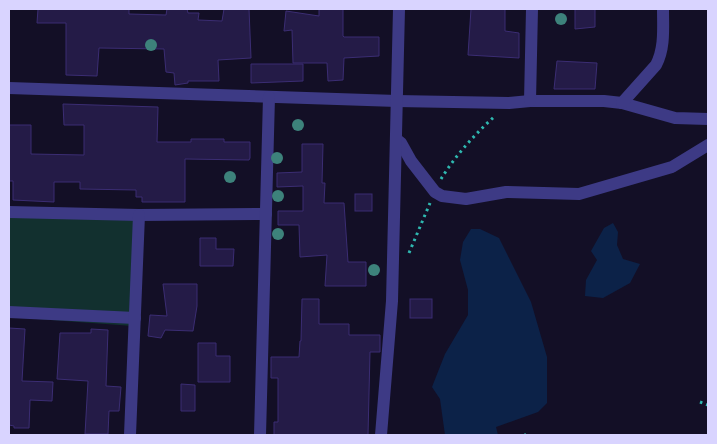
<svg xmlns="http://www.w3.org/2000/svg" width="717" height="444" viewBox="0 0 717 444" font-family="Overpass,sans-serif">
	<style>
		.green { fill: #12302f }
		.water { fill: #0c2248 }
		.building { fill: #241b47; stroke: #3b2d73 }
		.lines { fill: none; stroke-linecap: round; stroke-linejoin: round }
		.path { stroke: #2fb8b0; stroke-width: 3; stroke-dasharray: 2.5 4; stroke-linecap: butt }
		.street { stroke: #3d3a85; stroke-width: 12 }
		.tree { fill: #3d827b }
	</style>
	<rect width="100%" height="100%" fill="#130f26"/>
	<polygon class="green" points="9,217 137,219 133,326 9,317"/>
	<g class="water">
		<polygon points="613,223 618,232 617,245 623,259 640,264 630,283 603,298 585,296 586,280 597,260 591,251 604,228"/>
		<polygon points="471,229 480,229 499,238 531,302 547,357 547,403 538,412 496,427 498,435 445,435 440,399 432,387 445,354 468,315 468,290 460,260 463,242"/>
	</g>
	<g class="building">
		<polygon points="38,9 129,9 129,14 166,15 167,9 187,9 188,13 199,13 198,20 222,21 224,9 249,9 251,58 218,60 219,81 188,81 188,83 175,85 174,73 166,72 164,49 99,48 97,76 66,75 66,23 37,23"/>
		<polygon points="319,9 343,9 343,36 344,37 379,37 379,56 344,58 343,80 328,81 327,63 293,63 292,30 284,31 286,11 319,16"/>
		<polygon points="471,9 505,9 505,31 519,33 519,58 468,55"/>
		<polygon points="575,9 595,9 595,27 575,29"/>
		<polygon points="557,61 597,63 595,89 554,89"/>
		<polygon points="251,64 303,64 303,81 251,83"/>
		<polygon points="63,104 158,107 157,142 191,142 191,139 224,139 224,142 250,142 250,158 249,160 185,159 185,202 142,202 142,197 136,197 136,190 80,189 80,182 54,182 54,202 13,200 13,181 9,181 9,125 31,125 31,154 84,155 84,125 64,125"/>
		<polygon points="302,144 323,144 322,183 325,183 324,203 344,203 348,262 366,262 366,286 325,286 327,255 300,257 299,225 278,225 278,211 303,211 303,186 277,187 277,173 302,172"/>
		<rect x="355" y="194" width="17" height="17"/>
		<polygon points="200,238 216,238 216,249 234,249 233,266 200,266"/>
		<polygon points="163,284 197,284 197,306 193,331 165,330 161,338 148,336 150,315 167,316"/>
		<polygon points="302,299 319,299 319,324 349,324 349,335 380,335 380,352 370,352 368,435 274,435 274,422 278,422 278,378 271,378 271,357 299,357 300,341 301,341"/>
		<rect x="410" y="299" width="22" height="19"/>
		<polygon points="9,328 25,329 22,381 53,382 52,401 30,400 29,428 14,428 14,426 9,425"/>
		<polygon points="91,329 108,330 106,386 121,387 119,411 109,411 108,434 85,434 88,381 57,379 60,333 91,333"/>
		<polygon points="198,343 216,343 216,356 230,356 230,382 198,382"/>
		<polygon points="181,384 195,385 195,411 181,411"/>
	</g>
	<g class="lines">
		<g class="path">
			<path d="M 441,179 C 455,156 475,134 495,116"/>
			<polyline points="409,253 430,203"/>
			<polyline points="700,402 708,405"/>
			<polyline points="524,434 525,435"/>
		</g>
		<g class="street">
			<polyline points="9,88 397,101 509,103 530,101 604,101 622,103 675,118 708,119"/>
			<polyline points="530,101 532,9"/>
			<path d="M 622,103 L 656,65 C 665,48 663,28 663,9"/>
			<polyline points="396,139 401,143 411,161 435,192 442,196 466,199 506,192 579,194 672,167 708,145"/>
			<polyline points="9,212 139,215 266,214"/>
			<polyline points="9,312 135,318"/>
			<polyline points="130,435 139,215"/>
			<polyline points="260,435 269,97"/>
			<polyline points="381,435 392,301 399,9"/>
		</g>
	</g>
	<g class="tree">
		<circle cx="561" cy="19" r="6"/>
		<circle cx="151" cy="45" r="6"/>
		<circle cx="298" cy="125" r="6"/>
		<circle cx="277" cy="158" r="6"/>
		<circle cx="230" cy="177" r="6"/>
		<circle cx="278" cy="196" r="6"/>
		<circle cx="278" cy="234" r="6"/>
		<circle cx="374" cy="270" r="6"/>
	</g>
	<rect width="717" height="444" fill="none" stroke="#d9d4ff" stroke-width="20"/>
</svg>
